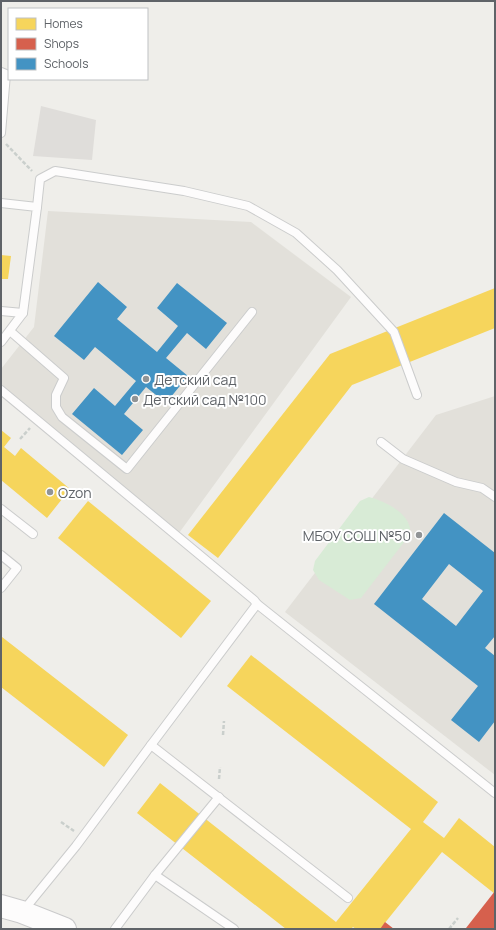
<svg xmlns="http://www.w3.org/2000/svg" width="496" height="930" viewBox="0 0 496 930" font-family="Manrope,sans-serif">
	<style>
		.industrial { fill: #dfddda }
		.education { fill: #e2e0da }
		.green { fill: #d8ebd6 }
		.homes { fill: #f6d55c }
		.shops { fill: #d6604d }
		.schools { fill: #4393c3; fill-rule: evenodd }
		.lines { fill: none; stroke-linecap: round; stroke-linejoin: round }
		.service-casing { stroke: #cbcccc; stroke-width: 10 }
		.secondary-casing { stroke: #cacacb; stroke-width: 24 }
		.path { stroke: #cacfcc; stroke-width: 2.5; stroke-dasharray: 4 2; stroke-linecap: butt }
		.service { stroke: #fdfcfc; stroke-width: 8 }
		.secondary { stroke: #fdfcfc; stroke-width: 22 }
		.poi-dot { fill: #919496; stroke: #fff; stroke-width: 1.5 }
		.labels { text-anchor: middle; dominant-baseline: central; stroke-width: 4; stroke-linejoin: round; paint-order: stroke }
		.poi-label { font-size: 14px; fill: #5f6368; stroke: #fff; text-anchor: start }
	</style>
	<rect width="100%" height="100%" fill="#efeeea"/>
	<polygon class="industrial" points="41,106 96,120 92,160 33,156"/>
	<g class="education">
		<polygon points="48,211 251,222 351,297 179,533 1,388 1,369 34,327"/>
		<polygon points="495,396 495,775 285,612 436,415"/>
	</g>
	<path class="green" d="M 369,497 C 384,501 406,511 410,528 C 410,531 409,535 408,537 L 361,598 L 350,600 L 319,580 L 313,570 L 315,561 L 360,501 Z"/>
	<g class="homes">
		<polygon points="1,255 11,256 8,279 1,279"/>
		<polygon points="495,288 495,328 352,385 218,558 188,535 330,354"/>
		<polygon points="1,430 11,438 4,447 15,456 21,448 70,489 47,518 1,480"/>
		<polygon points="88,501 211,601 181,638 58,538"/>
		<polygon points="2,637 128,735 104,767 1,687"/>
		<polygon points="251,655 438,802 423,822 444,838 459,818 495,847 495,894 442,852 380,929 356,929 353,927 351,929 286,929 137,813 160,783 336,922 411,829 227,686"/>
	</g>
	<g class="shops">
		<polygon points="495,891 495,929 467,929 466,928"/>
		<polygon points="385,922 394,929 380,929"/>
	</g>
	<g class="schools">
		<polygon points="98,282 127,307 117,319 157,352 178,326 157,308 177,283 227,323 206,349 187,333 166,358 188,376 166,403 146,387 124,414 143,430 122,455 72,414 94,388 115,406 136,381 95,347 84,360 54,336"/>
		<path d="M 444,513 L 495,553 L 495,636 L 485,648 L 495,656 L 495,721 L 479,742 L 451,720 L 478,686 L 374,604 ZM 449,564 L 483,591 L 456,626 L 422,599 Z"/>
	</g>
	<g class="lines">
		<g class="service-casing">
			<g id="service">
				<polyline points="1,72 6,74 1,133"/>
				<polyline points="1,203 37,207 23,313 1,342"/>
				<polyline points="37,207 40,179 55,171 184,191 248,206 296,233 337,270 394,332 417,395"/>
				<polyline points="1,311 23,313"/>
				<polyline points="10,331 64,378 56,395 56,407 62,417 127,469 252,312"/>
				<polyline points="1,390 254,600 257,604 151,745 76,846 23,911"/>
				<polyline points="381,442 403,459 456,482 482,488 495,497"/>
				<polyline points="1,509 33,534"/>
				<polyline points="1,555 17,568 1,588"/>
				<polyline points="257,604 495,793"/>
				<polyline points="151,745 348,898"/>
				<polyline points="155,875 234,929"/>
				<polyline points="115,929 155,875 219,797"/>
			</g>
		</g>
		<g class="secondary-casing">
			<polyline id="secondary" points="1,906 22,912 65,929"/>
		</g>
		<g class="path">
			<polyline points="6,144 32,171"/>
			<polyline points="20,439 30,428"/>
			<polyline points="223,735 224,721"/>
			<polyline points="219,779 220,767"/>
			<polyline points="61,822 74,831"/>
			<polyline points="449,929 458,918"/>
		</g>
		<use href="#service" class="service"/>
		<use href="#secondary" class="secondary"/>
	</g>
	<g class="poi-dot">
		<circle cx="146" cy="379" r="4"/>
		<circle cx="135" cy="399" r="4"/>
		<circle cx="50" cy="492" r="4"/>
		<circle cx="419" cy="535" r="4"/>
	</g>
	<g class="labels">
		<g class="poi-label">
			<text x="154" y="379">Детский сад</text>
			<text x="143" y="399">Детский сад №100</text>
			<text x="58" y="492">Ozon</text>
			<text x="411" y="535" text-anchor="end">МБОУ СОШ №50</text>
		</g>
	</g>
	<rect width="496" height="930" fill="none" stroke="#5f6368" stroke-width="4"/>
	<rect x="8" y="8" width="140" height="72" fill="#ffffff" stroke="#bfc1c3"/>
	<rect x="16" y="18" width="20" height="12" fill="#f6d55c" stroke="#bfc1c3"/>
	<text x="44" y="28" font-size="12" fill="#5f6368">Homes</text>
	<rect x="16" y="38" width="20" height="12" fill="#d6604d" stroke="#bfc1c3"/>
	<text x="44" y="48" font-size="12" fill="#5f6368">Shops</text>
	<rect x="16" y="58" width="20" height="12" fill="#4393c3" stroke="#bfc1c3"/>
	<text x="44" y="68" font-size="12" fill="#5f6368">Schools</text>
</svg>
